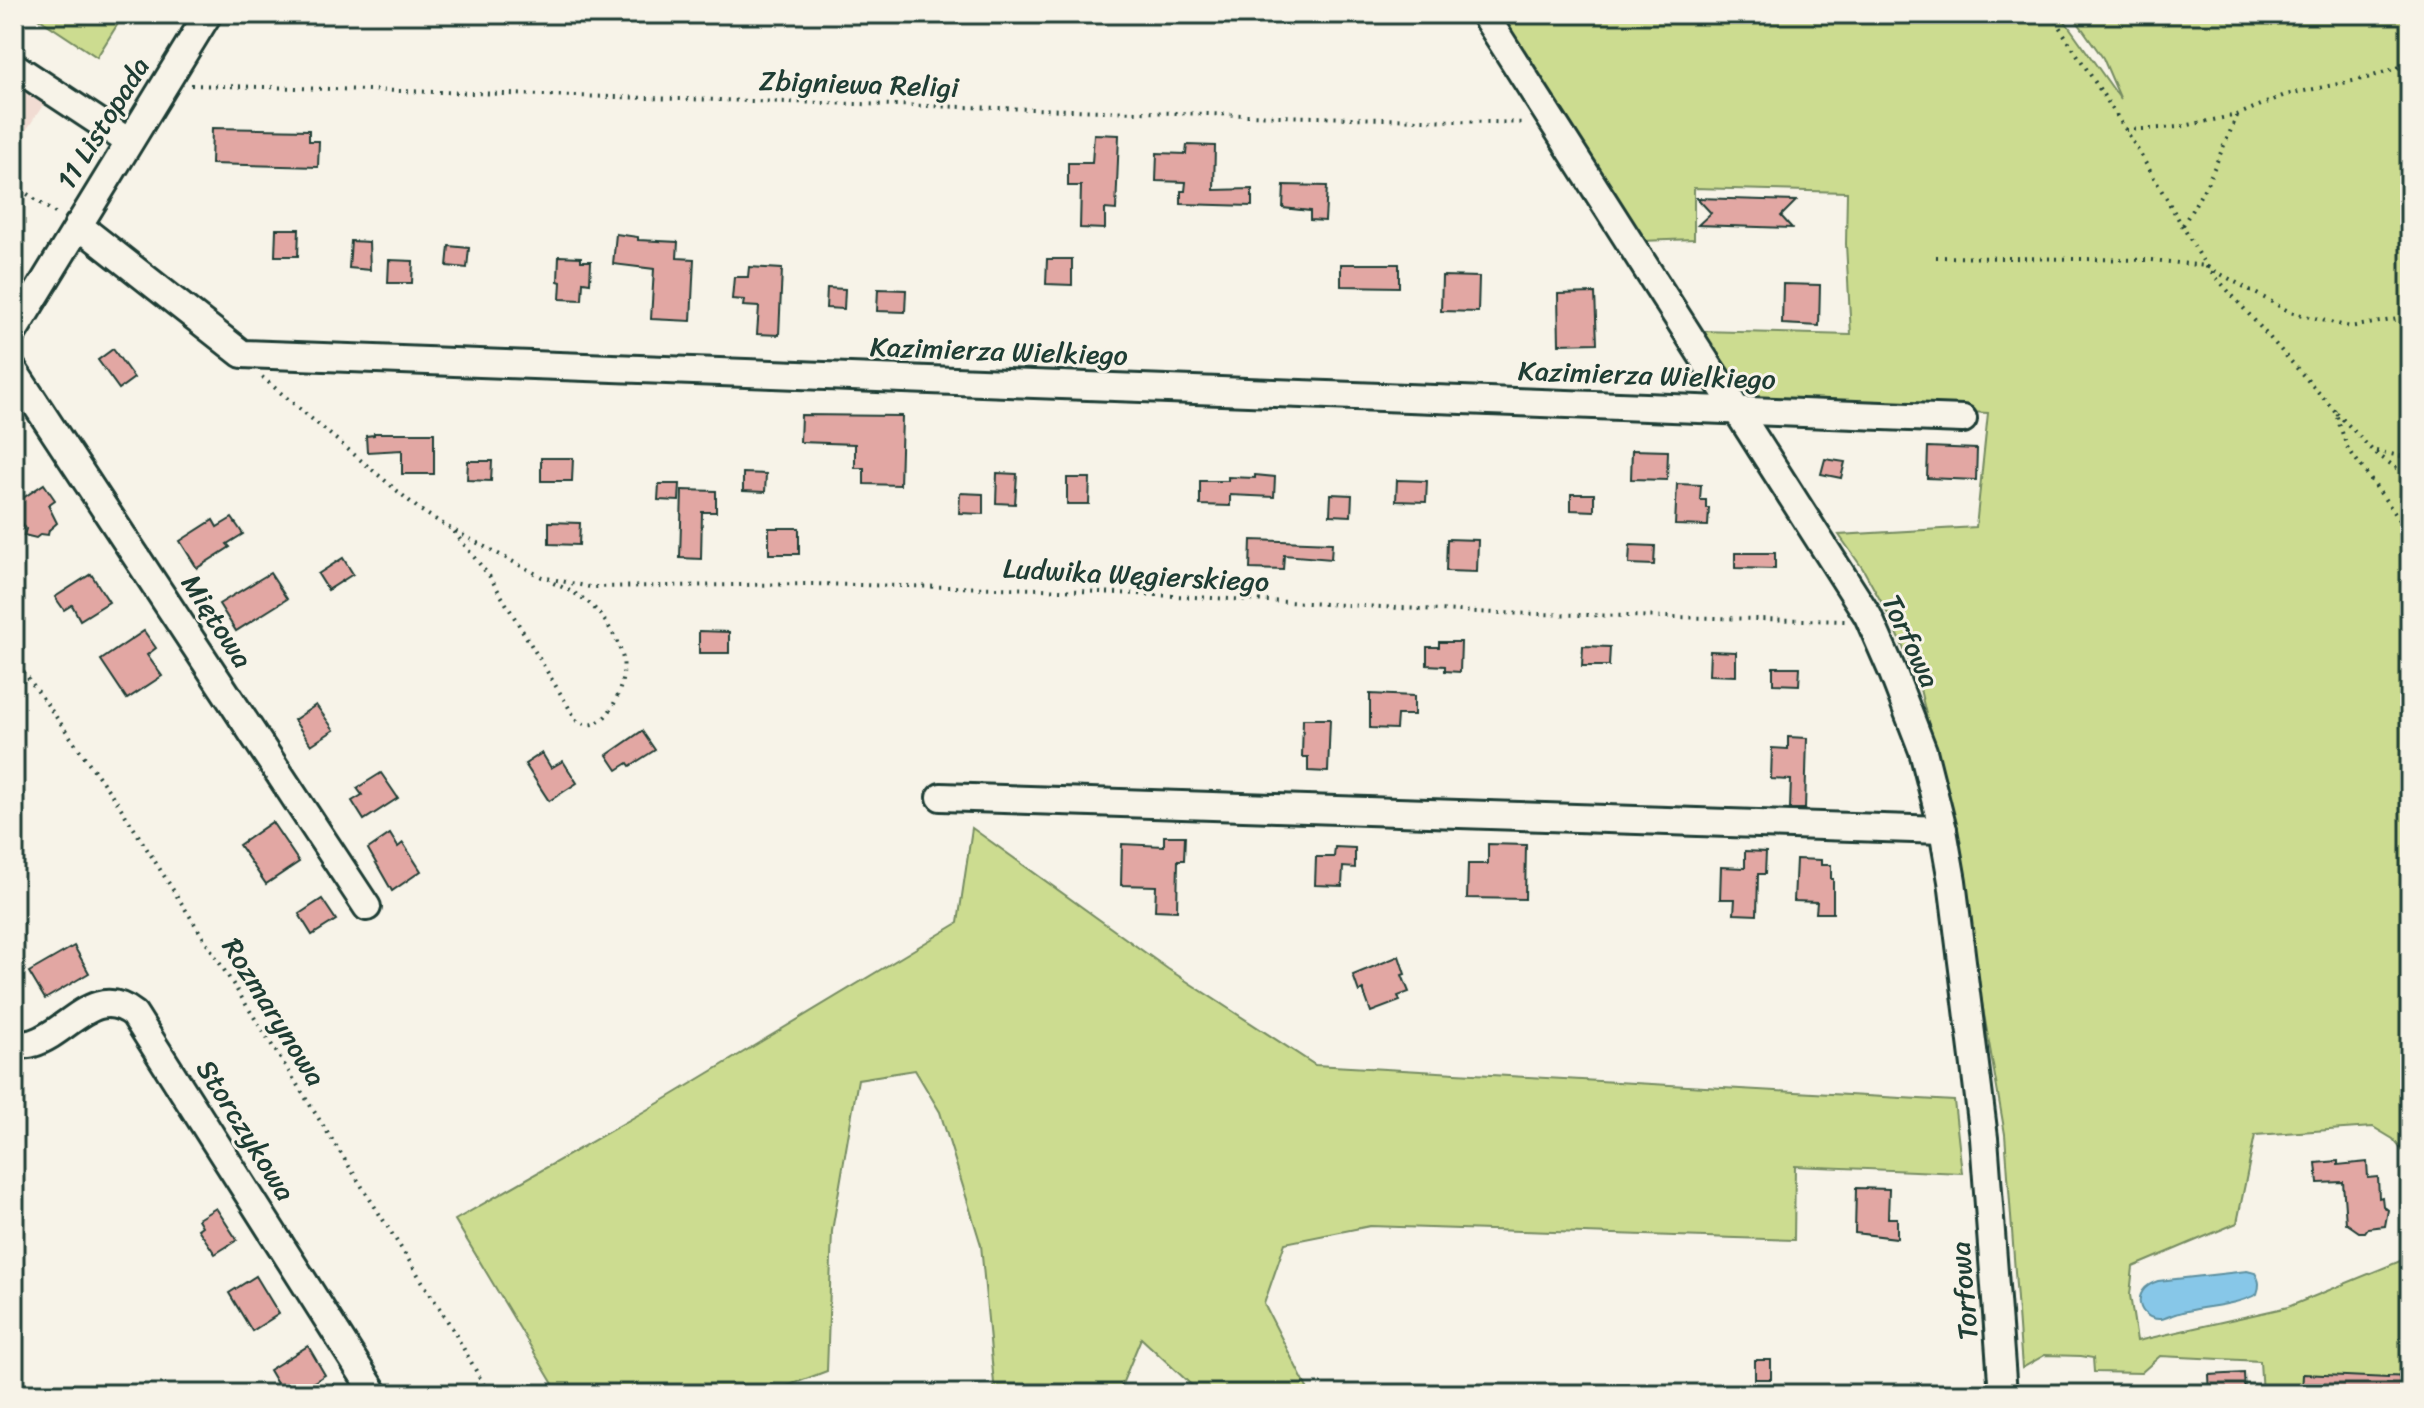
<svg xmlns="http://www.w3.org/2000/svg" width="2424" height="1408" viewBox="0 0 2424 1408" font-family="Sriracha,sans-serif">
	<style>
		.built { fill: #f1dcd3 }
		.green { fill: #ccdc90; stroke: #768c62; stroke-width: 2 }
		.water { fill: #87c7e8; stroke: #5d90a0; stroke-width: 2 }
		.building { fill: #e2a7a3; stroke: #1f3d34; stroke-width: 2 }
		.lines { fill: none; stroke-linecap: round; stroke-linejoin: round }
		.minor-casing { stroke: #1f3d34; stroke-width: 32 }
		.path { stroke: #1f3d34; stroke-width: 4; stroke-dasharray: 2 6; stroke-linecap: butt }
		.minor { stroke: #f7f3e8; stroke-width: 26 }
		.labels { text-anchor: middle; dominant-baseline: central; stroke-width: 6; stroke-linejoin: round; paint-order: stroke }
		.street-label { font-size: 28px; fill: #1f3d34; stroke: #f7f3e8 }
	</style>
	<rect width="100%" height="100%" fill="#f7f3e8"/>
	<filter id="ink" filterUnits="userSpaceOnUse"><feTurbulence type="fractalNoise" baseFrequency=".0125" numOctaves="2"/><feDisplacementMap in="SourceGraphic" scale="16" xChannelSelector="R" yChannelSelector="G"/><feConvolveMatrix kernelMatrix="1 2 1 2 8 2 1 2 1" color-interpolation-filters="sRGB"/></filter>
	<g filter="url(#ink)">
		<polygon class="built" points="14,52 59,82 14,148"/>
		<g class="green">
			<polygon points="32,14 124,14 97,57"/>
			<polygon points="1500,14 2060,14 2121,100 2103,58 2072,14 2410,14 2410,1160 2393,1139 2373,1127 2255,1135 2237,1223 2133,1267 2130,1295 2137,1341 2288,1307 2410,1257 2410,1394 2262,1394 2260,1361 2160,1356 2141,1373 2094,1372 2093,1358 2081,1356 2045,1355 2022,1368 2005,1134 1946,797 1919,685 1893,623 1863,569 1839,535 1976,527 1988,413 1752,401 1701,331 1851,335 1846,244 1847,192 1694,188 1694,239 1641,241"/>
			<polygon points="972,828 1168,969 1315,1065 1954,1101 1962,1173 1795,1166 1794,1240 1370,1226 1285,1243 1264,1304 1310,1394 1201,1394 1141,1338 1118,1394 995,1394 981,1245 940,1112 915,1070 858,1079 832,1231 827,1371 766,1394 559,1394 455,1220 664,1100 958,923"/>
		</g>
		<path class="water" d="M 2247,1271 L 2255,1273 C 2260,1281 2260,1286 2257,1294 C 2236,1306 2203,1306 2179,1313 C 2173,1314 2167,1318 2161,1319 C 2139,1321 2128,1290 2158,1281 Z"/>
		<g class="building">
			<polygon points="212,128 309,130 309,141 319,141 318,167 211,164"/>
			<polygon points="1094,134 1119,135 1116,210 1105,209 1105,229 1080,228 1081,186 1068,186 1068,163 1092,163"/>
			<polygon points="1187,145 1215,146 1214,190 1252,189 1252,206 1181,204 1181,191 1185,191 1186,182 1156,181 1157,153 1186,154"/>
			<polygon points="1284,185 1327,186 1325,221 1310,220 1310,211 1283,208"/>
			<polygon points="1697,198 1796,201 1781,216 1792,228 1698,225 1711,213"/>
			<polygon points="276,229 299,229 298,256 275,256"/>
			<polygon points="616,234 638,237 638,240 678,242 677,258 694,259 691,321 651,319 654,269 613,264"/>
			<polygon points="351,241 369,242 370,270 349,268"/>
			<polygon points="449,246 469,248 467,268 447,266"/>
			<polygon points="559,256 581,257 581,261 591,261 590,283 583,282 582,300 560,299 561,282 558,281"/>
			<polygon points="1047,259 1072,259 1072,285 1046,284"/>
			<polygon points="389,260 413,261 412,283 388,283"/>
			<polygon points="1341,264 1399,264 1399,287 1341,286"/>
			<polygon points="749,267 782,269 779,335 757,334 759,307 743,306 744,300 732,299 734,277 748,277"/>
			<polygon points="1442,276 1479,277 1478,312 1441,311"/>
			<polygon points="1783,284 1820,285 1819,326 1782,324"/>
			<polygon points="827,288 845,289 844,309 826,308"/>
			<polygon points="878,289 906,290 905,312 877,311"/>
			<polygon points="1595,293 1597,343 1559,344 1558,294"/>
			<polygon points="113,349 134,378 119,389 98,360"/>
			<polygon points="801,415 902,416 900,485 864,484 864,468 855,468 855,444 800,442"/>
			<polygon points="374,433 434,433 434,474 402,474 402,450 367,452 366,436 374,435"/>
			<polygon points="1928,447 1977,449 1976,480 1927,478"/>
			<polygon points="1632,450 1668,451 1667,480 1631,479"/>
			<polygon points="541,458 573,458 572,481 541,481"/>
			<polygon points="1825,459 1845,462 1841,478 1821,474"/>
			<polygon points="468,461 492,461 491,481 467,480"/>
			<polygon points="743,473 766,474 765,492 743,491"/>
			<polygon points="997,473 1017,474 1015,504 996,503"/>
			<polygon points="1255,475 1275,477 1274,497 1230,495 1230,506 1200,505 1200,481 1228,481 1228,477 1255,478"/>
			<polygon points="1067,478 1090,478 1089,504 1067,504"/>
			<polygon points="1397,480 1427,481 1426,502 1396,501"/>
			<polygon points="44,484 55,500 48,505 57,523 49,530 48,535 41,534 36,538 24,535 26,529 14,511 14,504"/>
			<polygon points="659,484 680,484 679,501 658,500"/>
			<polygon points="1677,484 1701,485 1700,500 1706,500 1706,508 1709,508 1708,526 1675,525"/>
			<polygon points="682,490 716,491 716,512 702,512 701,559 680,558"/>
			<polygon points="960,493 983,494 983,514 959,513"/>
			<polygon points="1331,494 1352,495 1351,516 1330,515"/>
			<polygon points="1571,494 1594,494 1594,511 1571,510"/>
			<polygon points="232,518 243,534 227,544 230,547 197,568 180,541 213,520 217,527"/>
			<polygon points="549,522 580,523 579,545 549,544"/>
			<rect x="769" y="528" width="30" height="26"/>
			<polygon points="1447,539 1478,540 1477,572 1446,571"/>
			<polygon points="1251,540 1332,543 1331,559 1284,555 1283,570 1250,569"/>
			<polygon points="1630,545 1655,546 1654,565 1629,564"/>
			<polygon points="1735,553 1775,553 1775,569 1735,568"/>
			<polygon points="343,558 353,574 328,590 318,574"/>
			<polygon points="270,573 287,599 236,631 219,604"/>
			<polygon points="91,574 109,602 80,620 72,605 64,610 55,597"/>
			<polygon points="144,631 156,648 147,655 162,676 127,699 101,660"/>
			<polygon points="699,631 729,632 729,653 699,653"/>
			<polygon points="1439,642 1461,642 1460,672 1445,671 1445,666 1427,665 1427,647 1439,647"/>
			<polygon points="1583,646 1610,647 1609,666 1582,666"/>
			<polygon points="1710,651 1736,652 1736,676 1709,675"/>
			<polygon points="1773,667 1800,667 1799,685 1773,684"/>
			<polygon points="1370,694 1414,696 1414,715 1397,715 1396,729 1370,728"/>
			<polygon points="316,705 334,730 311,745 294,720"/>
			<polygon points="1303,719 1330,719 1328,772 1308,771 1308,757 1302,757"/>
			<polygon points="642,731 655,750 630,766 628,763 617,770 607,755"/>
			<polygon points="1788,737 1807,738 1805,809 1790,809 1791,780 1771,779 1772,748 1788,749"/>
			<polygon points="542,753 551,768 563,761 577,783 549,801 525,764"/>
			<polygon points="381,773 398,798 364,820 352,801 362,795 357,788"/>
			<polygon points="272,822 299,862 266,884 239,845"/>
			<polygon points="390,834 398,847 403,843 421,871 392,891 368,849"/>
			<polygon points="1164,836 1185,836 1184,860 1178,860 1177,911 1155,910 1156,886 1121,885 1122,844 1164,846"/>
			<polygon points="1488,844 1526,845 1525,899 1467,898 1468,864 1488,864"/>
			<polygon points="1335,847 1355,848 1355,868 1343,867 1342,886 1315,885 1316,857 1334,857"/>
			<polygon points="1745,851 1766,852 1765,874 1758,874 1757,915 1734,914 1735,899 1720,899 1721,867 1745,868"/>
			<polygon points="1796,859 1821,860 1821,865 1831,865 1831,879 1833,879 1833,913 1816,913 1817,902 1794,901"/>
			<polygon points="322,899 336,920 312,935 299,914"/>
			<polygon points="74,946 89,973 45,999 29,972"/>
			<polygon points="1399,956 1405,974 1402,975 1409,992 1398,996 1400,1001 1371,1012 1363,990 1359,992 1353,975"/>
			<polygon points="2338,1161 2338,1165 2367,1162 2368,1178 2378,1177 2379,1198 2382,1197 2383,1206 2388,1210 2385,1226 2368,1228 2365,1232 2359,1232 2346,1223 2343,1182 2318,1183 2316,1163"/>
			<polygon points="1856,1188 1889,1189 1888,1218 1897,1218 1897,1238 1855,1233"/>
			<polygon points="216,1208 237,1240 215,1254 198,1229 202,1226 198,1219"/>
			<polygon points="256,1276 279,1314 252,1331 229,1293"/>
			<polygon points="308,1346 325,1375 295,1394 283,1394 269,1370"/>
			<rect x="1755" y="1360" width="16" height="19"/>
			<polygon points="2244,1373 2245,1394 2210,1394 2209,1375"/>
			<polygon points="2303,1374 2388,1378 2388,1376 2410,1377 2410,1394 2302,1394"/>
		</g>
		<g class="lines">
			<g class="minor-casing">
				<g id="minor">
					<polyline points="1484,14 1868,616 1893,673 1923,751 1943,830 1952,881 1984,1138 2003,1394"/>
					<polyline points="14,66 129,142"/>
					<polyline points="78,225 242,354 1963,419"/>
					<polyline points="14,331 208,14"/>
					<polyline points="14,371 367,907"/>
					<polyline points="941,797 1943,830"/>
					<path d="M 14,1045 C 20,1045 27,1045 33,1043 C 69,1032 95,983 134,1014 L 375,1394"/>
				</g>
			</g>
			<g class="path">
				<polyline points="2051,14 2126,130 2206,266 2335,411 2347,447 2405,527 2410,542"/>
				<polyline points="191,85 1526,123"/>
				<polyline points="2126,130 2179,127 2237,115 2285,95 2367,78 2406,65 2410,60"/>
				<polyline points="14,185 58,215"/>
				<polyline points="2183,225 2207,184 2237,116"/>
				<polyline points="1936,257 2152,260 2206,266 2290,312 2350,327 2410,317"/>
				<polyline points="262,377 420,510 453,530 542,577 590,587 812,584 1042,589 1496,613 1846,621"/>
				<polyline points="2337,413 2373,451 2410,478"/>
				<polyline points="2376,451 2410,458"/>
				<path d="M 454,532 L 490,577 L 577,721 C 608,739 627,682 623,659 C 619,642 608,623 596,610 C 584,596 566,589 549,581"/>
				<polyline points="14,658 119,805 452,1328 489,1394"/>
			</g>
			<use href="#minor" class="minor"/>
		</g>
	</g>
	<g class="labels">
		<g class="street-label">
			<text transform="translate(859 84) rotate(2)">Zbigniewa Religi</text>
			<text transform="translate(103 123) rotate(-58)">11 Listopada</text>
			<text transform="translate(999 351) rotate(2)">Kazimierza Wielkiego</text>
			<text transform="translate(1647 375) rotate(2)">Kazimierza Wielkiego</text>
			<text transform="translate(1136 575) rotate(3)">Ludwika Węgierskiego</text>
			<text transform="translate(217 621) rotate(57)">Miętowa</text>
			<text transform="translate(1911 641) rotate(65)">Torfowa</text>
			<text transform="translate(274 1012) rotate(58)">Rozmarynowa</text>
			<text transform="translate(246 1130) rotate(58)">Storczykowa</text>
			<text transform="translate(1964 1291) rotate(-95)">Torfowa</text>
		</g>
	</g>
	<rect width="2424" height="1408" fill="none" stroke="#f7f3e8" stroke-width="48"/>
	<rect x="24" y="24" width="2376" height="1360" fill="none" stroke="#1f3d34" stroke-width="3" filter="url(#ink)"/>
</svg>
